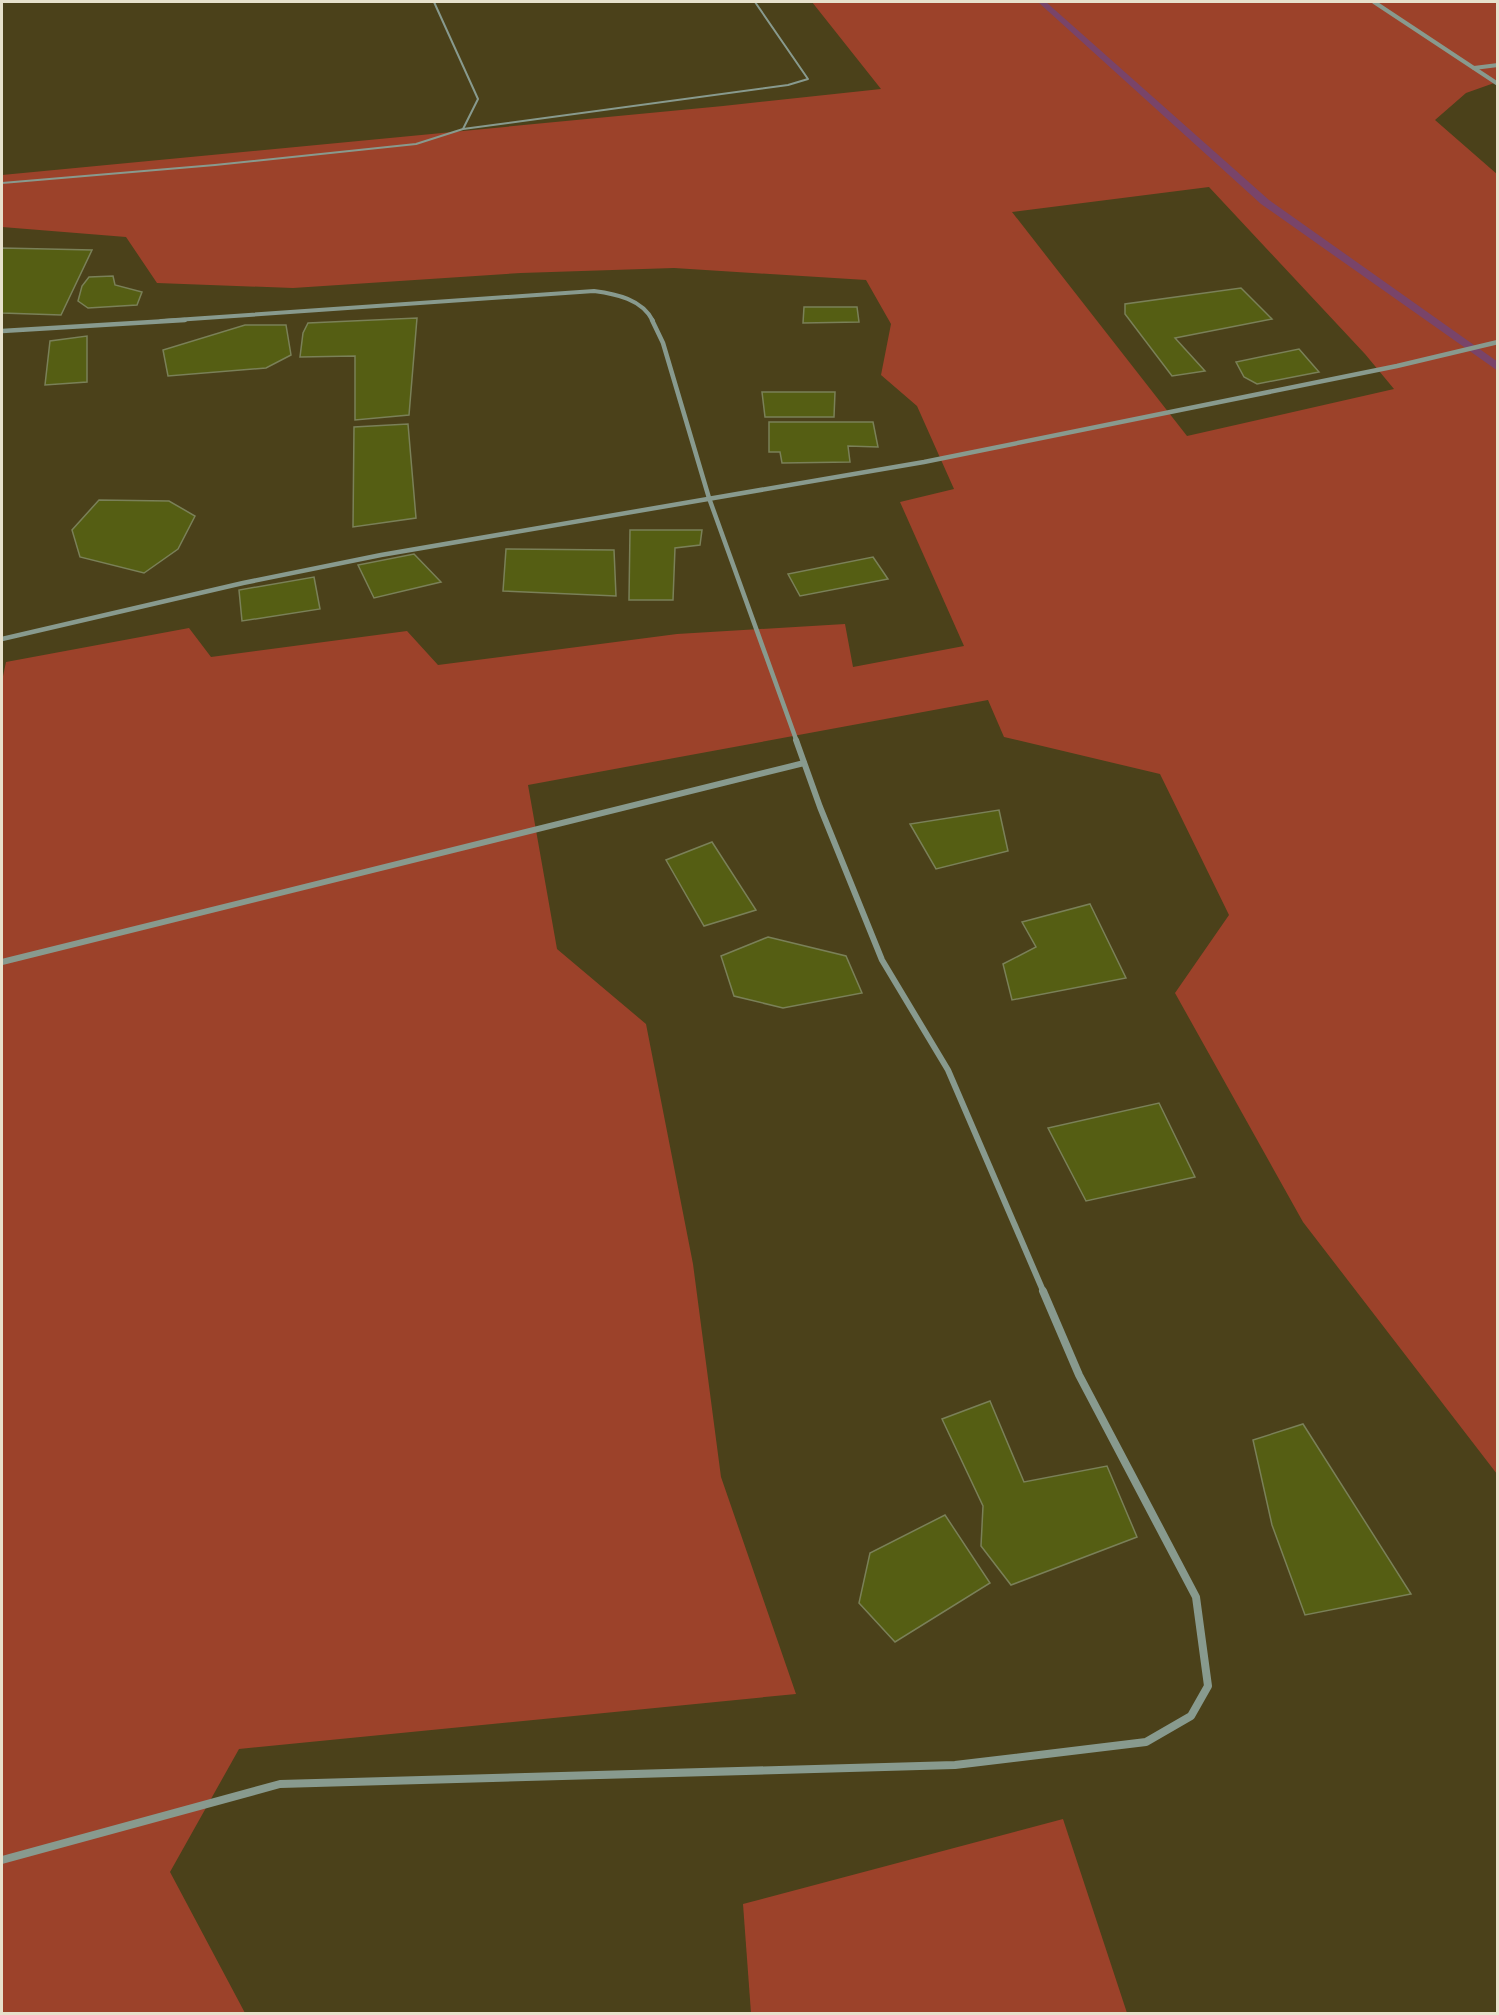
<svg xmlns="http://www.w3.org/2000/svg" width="1499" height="2015" viewBox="0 0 1499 2015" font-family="'Archivo Narrow',sans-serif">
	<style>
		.green { fill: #9c422a; fill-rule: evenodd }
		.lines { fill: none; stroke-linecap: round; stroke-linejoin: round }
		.stream { fill: #794469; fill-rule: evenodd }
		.building { fill: #555e13; stroke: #7a8058; stroke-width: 1.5 }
		.service { stroke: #889a8e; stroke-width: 2 }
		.minor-far3 { stroke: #889a8e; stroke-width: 4 }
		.minor-far2 { stroke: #889a8e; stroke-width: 4.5 }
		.minor-far1 { stroke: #889a8e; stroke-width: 6 }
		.minor { stroke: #889a8e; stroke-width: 8 }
	</style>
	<rect width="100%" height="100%" fill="#4b411a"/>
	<g class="green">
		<path d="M 812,2 L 1497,2 L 1497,82 L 1466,93 L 1435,120 L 1498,175 L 1497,1474 L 1303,1222 L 1175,993 L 1229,915 L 1160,774 L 1004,737 L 988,700 L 528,785 L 557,949 L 646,1024 L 693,1264 L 721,1477 L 796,1694 L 239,1749 L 170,1872 L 245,2013 L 2,2014 L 2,681 L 6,662 L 189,628 L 211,657 L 407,631 L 438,665 L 677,634 L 845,624 L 853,667 L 964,646 L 900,502 L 954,489 L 917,406 L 881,375 L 891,324 L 866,280 L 674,268 L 521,273 L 293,288 L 157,283 L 126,237 L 2,227 L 2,175 L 723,106 L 881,89 ZM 1209,187 L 1365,354 L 1394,389 L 1187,436 L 1012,212 Z"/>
		<polygon points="1063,1819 1127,2013 751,2013 743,1904"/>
	</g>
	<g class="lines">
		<polygon class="stream" points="1038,2 1046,2 1269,200 1498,362 1498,371 1261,204"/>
	</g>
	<g class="building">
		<polygon points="2,248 92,250 61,315 2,313"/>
		<polygon points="113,276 115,285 142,292 137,305 88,308 78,301 82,286 89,277"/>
		<polygon points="1241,288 1272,319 1175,338 1205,371 1172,376 1125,314 1125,304"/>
		<polygon points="804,307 857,307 859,322 803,323"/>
		<polygon points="417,318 409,415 355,420 355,356 300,357 303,333 308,323"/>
		<polygon points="245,325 286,325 291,355 266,368 168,376 163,350"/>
		<polygon points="87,336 87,382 45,385 50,341"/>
		<polygon points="1299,349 1319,372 1257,384 1244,377 1236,362"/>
		<polygon points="762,392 835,392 834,417 765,417"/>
		<polygon points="769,422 873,422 878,447 848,446 850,462 782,463 780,452 769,452"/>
		<polygon points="408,424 416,518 353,527 354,427"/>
		<polygon points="99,500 169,501 195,516 178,549 144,573 80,557 72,530"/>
		<polygon points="630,530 702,530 700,545 675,548 673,600 629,600"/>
		<polygon points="506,549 614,550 616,596 503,591"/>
		<polygon points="414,554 441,582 374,598 358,565"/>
		<polygon points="873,557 888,579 800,596 788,574"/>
		<polygon points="314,577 320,609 242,621 239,590"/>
		<polygon points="999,810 1008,851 936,869 910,824"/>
		<polygon points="712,842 756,910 704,926 666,860"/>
		<polygon points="1090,904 1126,978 1012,1000 1003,964 1036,947 1022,922"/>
		<polygon points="768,937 846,956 862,993 783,1008 734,996 721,956"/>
		<polygon points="1159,1103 1195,1177 1086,1201 1048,1128"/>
		<polygon points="990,1401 1024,1482 1107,1466 1137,1537 1011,1585 981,1546 983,1506 942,1419"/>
		<polygon points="1303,1424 1411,1594 1305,1615 1272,1525 1253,1440"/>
		<polygon points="945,1515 990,1583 895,1642 859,1603 870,1553"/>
	</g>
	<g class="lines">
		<g class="service">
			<polyline points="463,129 788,85 808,79 755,2"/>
			<polyline points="2,183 215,165 416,144 463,129 478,99 434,2"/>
		</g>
		<g class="minor-far3">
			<polyline points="1374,2 1498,84"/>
			<polyline points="1474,68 1498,65"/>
			<path d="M 161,321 L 594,291 C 616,294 642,299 653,321"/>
		</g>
		<g class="minor-far2">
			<polyline points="652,320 663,343 709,498 797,742"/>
			<polyline points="2,331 185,320"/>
			<polyline points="2,639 243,583 381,555 924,462 1397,366 1498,342"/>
		</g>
		<g class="minor-far1">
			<polyline points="796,740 820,807 882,960 948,1070 1044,1293"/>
			<polyline points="2,962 804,763"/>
		</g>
		<polyline class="minor" points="2,1860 280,1784 955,1765 1146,1742 1191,1716 1208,1686 1196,1597 1079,1375 1043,1291"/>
	</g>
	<rect width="1499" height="2015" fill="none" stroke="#e7e1cc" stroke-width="6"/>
</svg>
